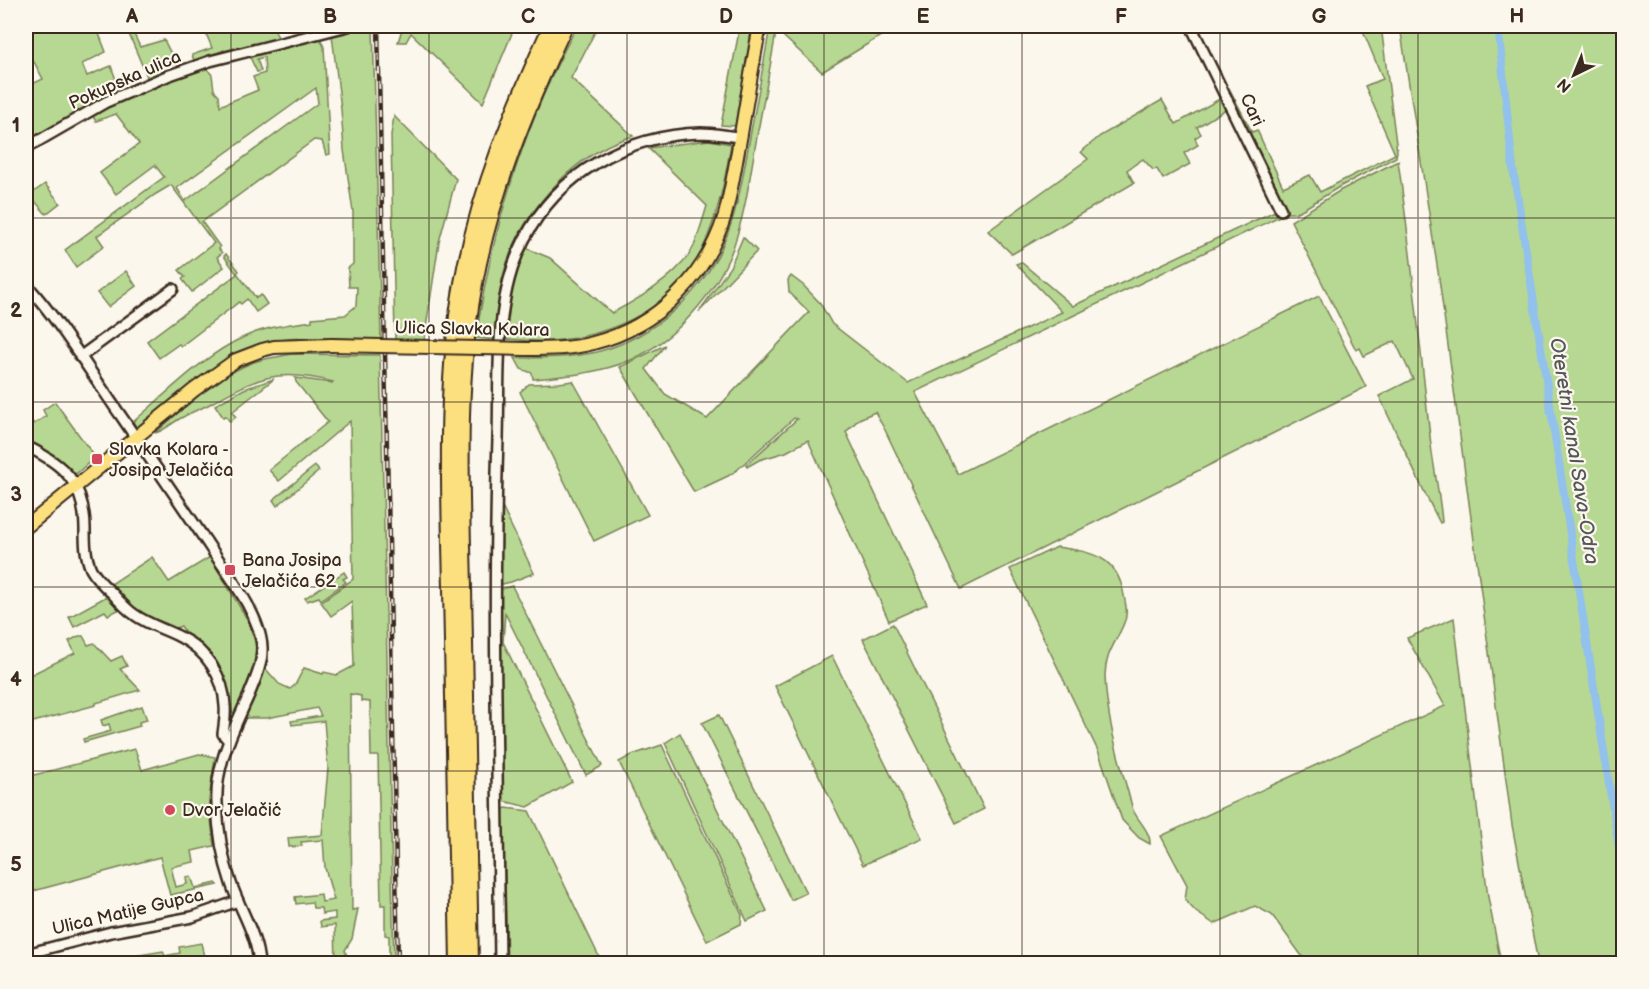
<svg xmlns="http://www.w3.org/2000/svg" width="1649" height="989" viewBox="0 0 1649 989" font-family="'Balsamiq Sans',sans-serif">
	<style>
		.green { fill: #b7d892; stroke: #798158; stroke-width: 1.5; fill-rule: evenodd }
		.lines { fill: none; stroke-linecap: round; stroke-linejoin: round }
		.canal { stroke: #91c1ec; stroke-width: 8 }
		.minor-casing { stroke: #3b2a1e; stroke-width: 14 }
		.major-casing { stroke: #3b2a1e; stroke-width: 16 }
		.highway-casing { stroke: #3b2a1e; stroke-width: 18 }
		.minor { stroke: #fbf7ec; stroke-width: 9 }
		.major { stroke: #fce080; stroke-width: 12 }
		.highway { stroke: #fce080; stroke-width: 14 }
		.rail-casing { stroke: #3b2a1e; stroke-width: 4.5 }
		.rail { stroke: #fbf7ec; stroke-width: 2; stroke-dasharray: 7; stroke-linecap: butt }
		.major-bridge-casing { stroke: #3b2a1e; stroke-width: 16; stroke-linecap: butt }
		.major-bridge { stroke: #fce080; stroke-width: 12 }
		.grid { fill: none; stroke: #3b2a1e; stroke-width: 1.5; stroke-opacity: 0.55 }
		.poi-dot { fill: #d1495b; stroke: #fbf7ec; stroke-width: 2 }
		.labels { text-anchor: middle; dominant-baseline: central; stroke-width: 4.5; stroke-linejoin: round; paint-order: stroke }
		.street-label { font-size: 18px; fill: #3b2a1e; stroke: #fbf7ec }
		.poi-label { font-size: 18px; fill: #3b2a1e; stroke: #fbf7ec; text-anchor: start }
		.water-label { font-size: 20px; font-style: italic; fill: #55575c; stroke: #fbf7ec }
		.neatline { fill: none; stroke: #3b2a1e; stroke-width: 2 }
		.grid-label { font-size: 20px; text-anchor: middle; font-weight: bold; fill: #3b2a1e }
	</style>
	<rect width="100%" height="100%" fill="#fbf7ec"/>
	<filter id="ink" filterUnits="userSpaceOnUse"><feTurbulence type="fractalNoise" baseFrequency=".0167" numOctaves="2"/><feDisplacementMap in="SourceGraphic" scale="12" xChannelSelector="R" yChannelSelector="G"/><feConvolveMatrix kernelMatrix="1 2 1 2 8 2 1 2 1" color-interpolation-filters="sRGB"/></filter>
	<g filter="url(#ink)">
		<g class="green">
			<polygon points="47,26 96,26 106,52 82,64 87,76 111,66 120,91 87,108 26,142 26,87 43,79 34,62 28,64 31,72 26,74 26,34"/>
			<polygon points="203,26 273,26 279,40 226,53 224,50 195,63 192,55 212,48"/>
			<path d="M 359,26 L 373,26 L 381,340 C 350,339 318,336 288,339 C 228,346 184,392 139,428 L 136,427 L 133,422 C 165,395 205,354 244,337 C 265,327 289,324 312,321 L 312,318 L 345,315 L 356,306 L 357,287 L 349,287 L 348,268 L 353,264 L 353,212 L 344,150 L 341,109 L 332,35 Z"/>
			<polygon points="403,26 515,26 483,103 411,33 406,42 398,42"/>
			<path d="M 577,26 L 598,26 L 571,78 L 633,136 C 624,139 615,142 607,146 C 559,171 516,223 503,276 C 498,297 497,318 497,340 L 476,338 C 492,228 524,124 577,26 Z"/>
			<polygon points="740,26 752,26 735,126 721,125"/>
			<path d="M 770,26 L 777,26 C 771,64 763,103 756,142 C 750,177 745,214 733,248 C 715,295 676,339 631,360 C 600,373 566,376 533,379 L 532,373 L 521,369 L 515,358 C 543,358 570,358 597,352 C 656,336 705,292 727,235 C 739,204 744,170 750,137 C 757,100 764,63 770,26 Z"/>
			<polygon points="783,26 897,26 822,72 784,37 782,34"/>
			<polygon points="1361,26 1381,26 1397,151 1396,157 1339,187 1305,208 1295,213 1287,213 1226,89 1229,88 1252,132 1257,130 1283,187 1310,175 1320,192 1395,154 1365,86 1383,79"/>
			<polygon points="1400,26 1623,26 1623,963 1538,963 1512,825 1439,278"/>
			<polygon points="133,32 140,47 164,40 173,58 161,64 165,73 148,79 129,34"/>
			<path d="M 320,38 L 324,47 L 330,154 L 326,155 L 322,141 L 314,140 L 202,222 L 220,247 L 219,249 L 222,253 L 217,257 L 224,267 L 192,292 L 182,279 L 185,277 L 179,270 L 214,243 L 171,185 L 156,194 L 97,236 L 104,246 L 76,267 L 65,250 L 164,177 L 155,165 L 116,194 L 100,173 L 139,144 L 116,114 L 96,121 L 91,114 L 146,88 L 206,67 L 212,75 L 214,90 L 219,95 L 220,106 L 258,90 L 253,77 L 265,73 L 264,57 L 257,59 L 261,71 L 257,72 L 249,55 ZM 316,88 L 318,103 L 185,201 L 177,188 Z"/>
			<polygon points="1221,98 1226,109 1197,127 1201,134 1195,138 1198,145 1184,153 1190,164 1163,179 1157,169 1153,170 1143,159 1127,170 1134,183 1012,254 988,231 1088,159 1081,152 1100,136 1162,100 1176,124"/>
			<polygon points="394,116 456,179 439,242 424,341 395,340 391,135"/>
			<path d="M 709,140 L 731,144 C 725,180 718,216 702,250 C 674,308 612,336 551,341 C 535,342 520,340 505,339 C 507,307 513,278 526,248 L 550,258 L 612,313 C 639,299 680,275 694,246 C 699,233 703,219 707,206 L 648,148 Z"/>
			<path d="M 1398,161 C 1412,255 1420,350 1431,445 C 1434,470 1440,496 1442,522 L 1440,523 C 1418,481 1399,438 1379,396 L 1413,379 L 1395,341 L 1364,356 L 1360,348 L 1356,350 L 1291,221 L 1341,190 Z"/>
			<polygon points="45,184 60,203 46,214 34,200 33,201 28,196"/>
			<polygon points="1277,210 1280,216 915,392 958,474 1319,296 1366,387 961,589 885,430 875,412 859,419 846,432 927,604 889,621 808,440 786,452 759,460 747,467 746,465 797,419 794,418 737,470 728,476 694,492 620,367 665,345 646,369 665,394 707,419 809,312 789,292 788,280 791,276 803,285 820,303 832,324 908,383 1062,312 1016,264 1021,262 1073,306"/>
			<polygon points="743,237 757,251 699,312 730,267"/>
			<polygon points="226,254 239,271 237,273 256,298 261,295 267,304 256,312 247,299 241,304 239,302 181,346 179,344 159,358 147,341 237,274 224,256"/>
			<polygon points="126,271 136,286 108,307 97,293"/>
			<path d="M 291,354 L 380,355 L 394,963 L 389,963 L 389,936 L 385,935 L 385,905 L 381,905 L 378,756 L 371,756 L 370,702 L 361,701 L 361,696 L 350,694 L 352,910 L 358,909 L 352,939 L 345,950 L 349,963 L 336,963 L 335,925 L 321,927 L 320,921 L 335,919 L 335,912 L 322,914 L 321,908 L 313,908 L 312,902 L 296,904 L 295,897 L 321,894 L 322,902 L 334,900 L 325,868 L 323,840 L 301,842 L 302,846 L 289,847 L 288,838 L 322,835 L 328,768 L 324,721 L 292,725 L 291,721 L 321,716 L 317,708 L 267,718 L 245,718 L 264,667 L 279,684 L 290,689 L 295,685 L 304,668 L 323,674 L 324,672 L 337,675 L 354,666 L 352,601 L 331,616 L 321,602 L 353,579 L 350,421 L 279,481 L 269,470 L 328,422 L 296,382 L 295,378 L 332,383 L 333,382 C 277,367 256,378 208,405 C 200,409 191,412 183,417 C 174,421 165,431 155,433 C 185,408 216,376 254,362 C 266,358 279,357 291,354 Z"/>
			<polygon points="274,379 232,412 236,417 230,422 226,416 223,417 215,405 244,389"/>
			<polygon points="573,381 648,515 594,541 520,392 529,384 559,383"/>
			<polygon points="55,402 95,457 76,474 74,475 58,460 26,442 26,414 34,424 46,416 43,410"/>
			<polygon points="315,466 319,471 277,506 273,500"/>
			<polygon points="502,507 534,573 511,582 498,585"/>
			<path d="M 1057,547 C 1092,552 1118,556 1124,596 C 1126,605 1128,615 1124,623 C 1117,641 1105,654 1105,675 C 1106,720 1121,766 1133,810 C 1138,821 1151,832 1150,844 L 1139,838 L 1122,820 L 1099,753 L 1010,569 Z"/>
			<polygon points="152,557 169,582 210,557 247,619 256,644 254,666 237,711 234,713 229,710 227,694 181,626 174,629 144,619 108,586"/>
			<polygon points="344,572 347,577 343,579 346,582 321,600 319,597 307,601 305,598"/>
			<polygon points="512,586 602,766 586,775 505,613 503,642 572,782 528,807 503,801 498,590"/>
			<polygon points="109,595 122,608 108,615 105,611 74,627 69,617"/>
			<polygon points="1454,618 1488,897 1501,963 1307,963 1272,915 1255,906 1214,924 1196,912 1185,900 1187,885 1161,836 1445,706 1407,638"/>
			<polygon points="893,624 984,809 956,823 863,639"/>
			<polygon points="79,636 83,636 88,645 94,643 111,661 122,656 127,666 120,669 140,690 96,703 96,705 26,724 26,677 75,653 69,641"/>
			<polygon points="832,656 922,838 863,865 775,686"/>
			<polygon points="142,706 147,720 139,722 140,726 84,742 83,739 111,731 109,724 103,726 101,720"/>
			<polygon points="719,715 806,893 791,900 702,723"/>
			<polygon points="680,733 767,911 747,921 665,743"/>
			<polygon points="662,745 742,915 741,924 707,941 619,762 632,755"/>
			<polygon points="135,749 142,770 199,754 215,757 209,800 214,846 192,851 194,862 171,867 176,887 187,884 186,877 191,876 195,888 216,883 218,885 170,895 160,857 26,893 26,777"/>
			<polygon points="506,808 529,811 602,963 507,963 503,810"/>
			<polygon points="201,943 204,956 190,958 190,962 111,963 111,960 163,951 165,956 180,953 179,947"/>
		</g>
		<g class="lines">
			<polyline class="canal" points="1498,26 1513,168 1624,880"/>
			<g class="minor-casing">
				<g id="minor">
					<polyline points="1191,26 1281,210"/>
					<polyline points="26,148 106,102 167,76 210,61 348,26"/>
					<path d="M 26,284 C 62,324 90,372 121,416 C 150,458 179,501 208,544 C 226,572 260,613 262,647 C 263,663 255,680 249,695 C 234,729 215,764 217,803 C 218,830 222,857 231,883 C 240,910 257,934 259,964"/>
					<polyline points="80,357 173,289"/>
					<path d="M 26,446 C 65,465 84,483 85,528 C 85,542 85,556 91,569 C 96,578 104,586 112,593 C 119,601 126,609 135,615 C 149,625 165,629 180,637 C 206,650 224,677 225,706 C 226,716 224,725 223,734 L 229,741"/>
					<polyline points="26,954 111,932 192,917 238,901"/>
					<path d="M 500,964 C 498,789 492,614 498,439 C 500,373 493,300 524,240 C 558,173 627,135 701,133 C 714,133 727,136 740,137"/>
				</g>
			</g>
			<g class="major-casing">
				<g id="major">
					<path d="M 525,349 C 548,349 571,349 593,343 C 657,327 706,277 725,215 C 732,188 736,161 741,134 C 747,98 753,62 760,26"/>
					<polyline points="26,527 194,390 236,360 262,350 274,347 331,345"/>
				</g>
			</g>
			<g class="highway-casing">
				<g id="highway">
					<path d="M 458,964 C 456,839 453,714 451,589 C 449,487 444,384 462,283 C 478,192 513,109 551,26"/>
					<path d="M 471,964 C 469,839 466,714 464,589 C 462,487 456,384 475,283 C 492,192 526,109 565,26"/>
				</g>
			</g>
			<use href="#minor" class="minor"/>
			<use href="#major" class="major"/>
			<use href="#highway" class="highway"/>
			<g class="rail-casing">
				<polyline id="rail" points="378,26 398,964"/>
			</g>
			<use href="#rail" class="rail"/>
			<g class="major-bridge-casing">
				<polyline id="major-bridge" points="331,345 525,349"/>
			</g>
			<use href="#major-bridge" class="major-bridge"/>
		</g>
	</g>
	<path class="grid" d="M 231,26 L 231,964M 429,26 L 429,964M 627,26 L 627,964M 824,26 L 824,964M 1022,26 L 1022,964M 1220,26 L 1220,964M 1418,26 L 1418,964M 26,218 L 1624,218M 26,402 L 1624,402M 26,587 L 1624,587M 26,771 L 1624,771"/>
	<g class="poi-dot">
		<rect x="91" y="453" width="12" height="12" rx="3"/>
		<rect x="224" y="564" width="12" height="12" rx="3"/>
		<circle cx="170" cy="810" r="6"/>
	</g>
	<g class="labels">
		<g class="street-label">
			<text transform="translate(125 80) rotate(-24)">Pokupska ulica</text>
			<text transform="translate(1252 110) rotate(65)">Cari</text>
			<text transform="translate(472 329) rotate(1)">Ulica Slavka Kolara</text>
			<text transform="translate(128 912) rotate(-13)">Ulica Matije Gupca</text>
		</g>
		<g class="poi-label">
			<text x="109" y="449">Slavka Kolara -<tspan x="109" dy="21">Josipa Jelačića</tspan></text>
			<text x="242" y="560">Bana Josipa<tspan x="242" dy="21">Jelačića 62</tspan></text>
			<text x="182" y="810">Dvor Jelačić</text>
		</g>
		<g class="water-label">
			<text transform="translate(1574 451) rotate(81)">Oteretni kanal Sava-Odra</text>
		</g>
	</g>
	<rect width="1649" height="989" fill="none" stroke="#fbf7ec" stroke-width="66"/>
	<g transform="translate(1574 75) rotate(223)" stroke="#fbf7ec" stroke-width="4.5" paint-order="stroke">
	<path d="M0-4.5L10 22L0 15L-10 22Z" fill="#3b2a1e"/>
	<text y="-9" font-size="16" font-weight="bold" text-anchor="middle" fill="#3b2a1e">N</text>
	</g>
	<rect x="33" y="33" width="1583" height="923" class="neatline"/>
	<g class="grid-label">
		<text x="132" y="23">A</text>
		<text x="330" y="23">B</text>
		<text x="528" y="23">C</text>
		<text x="726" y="23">D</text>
		<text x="923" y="23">E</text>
		<text x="1121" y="23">F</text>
		<text x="1319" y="23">G</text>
		<text x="1517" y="23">H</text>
		<text x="16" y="132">1</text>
		<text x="16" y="317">2</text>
		<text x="16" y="501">3</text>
		<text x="16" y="686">4</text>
		<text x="16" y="871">5</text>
	</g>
</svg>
